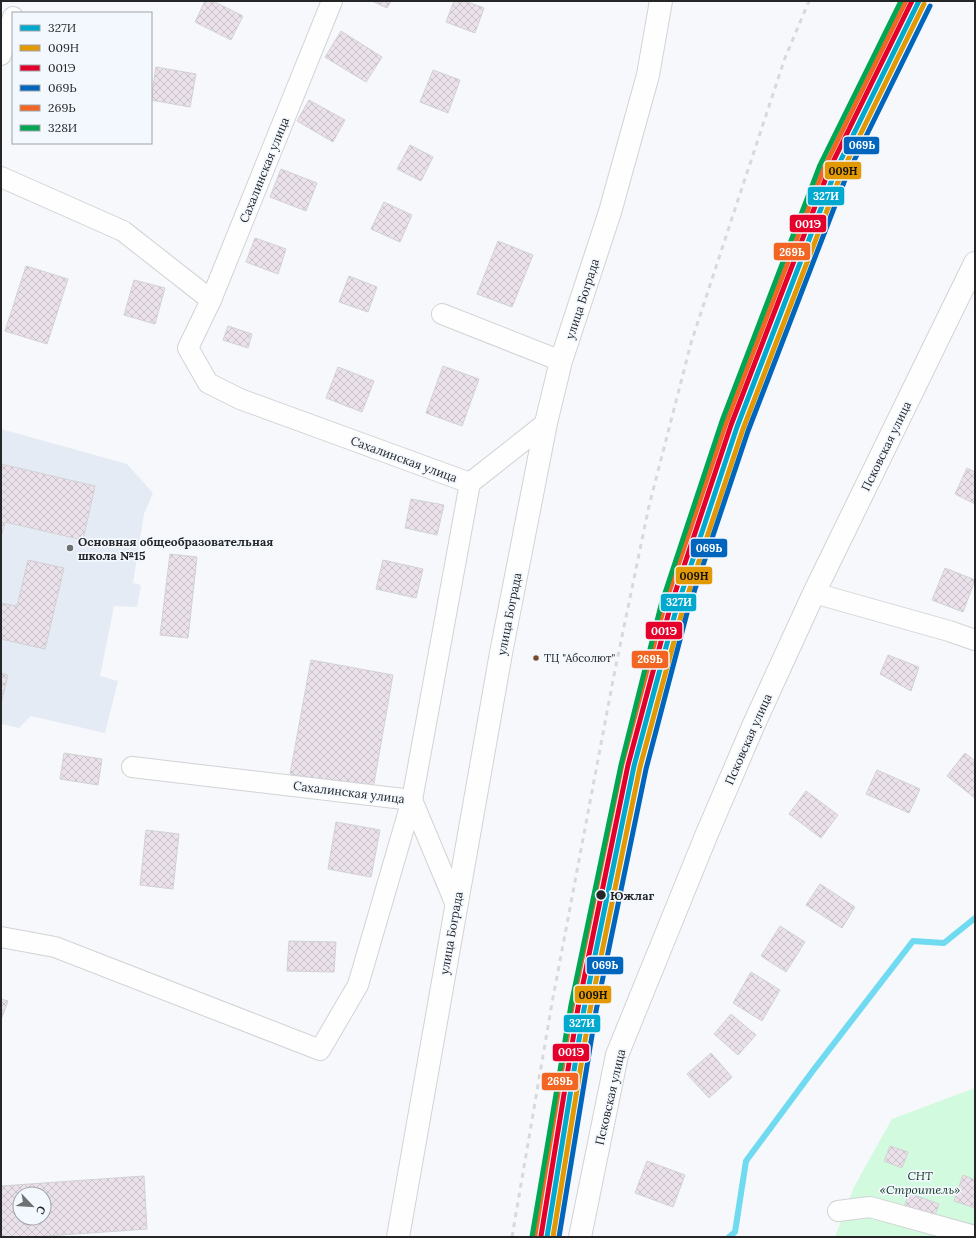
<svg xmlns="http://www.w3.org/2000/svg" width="976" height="1238" viewBox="0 0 976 1238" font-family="Lora,serif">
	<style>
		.built { fill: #e5ebf4 }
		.garden { fill: #d1fade }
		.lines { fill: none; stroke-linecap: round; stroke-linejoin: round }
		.stream { stroke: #6fdaf0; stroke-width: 6 }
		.building { fill: url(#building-cross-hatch); stroke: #d2d2d4; fill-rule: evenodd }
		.minor-casing { stroke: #d1d3d5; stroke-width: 22 }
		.tertiary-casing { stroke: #d1d3d5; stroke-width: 24 }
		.secondary-casing { stroke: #d1d3d5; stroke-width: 24 }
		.minor { stroke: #fefefe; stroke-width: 20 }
		.tertiary { stroke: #fefefe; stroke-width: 22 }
		.secondary { stroke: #fefefe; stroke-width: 22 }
		.rail { stroke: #d9d9db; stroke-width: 3; stroke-dasharray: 5 5; stroke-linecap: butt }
		.rail-1-casing { stroke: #f3f8fe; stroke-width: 8 }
		.rail-2-casing { stroke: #f3f8fe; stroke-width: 8 }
		.rail-3-casing { stroke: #f3f8fe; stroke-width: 8 }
		.rail-4-casing { stroke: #f3f8fe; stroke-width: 8 }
		.rail-5-casing { stroke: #f3f8fe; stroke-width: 8 }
		.rail-6-casing { stroke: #f3f8fe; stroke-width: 8 }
		.rail-1 { stroke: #00a9ce; stroke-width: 5 }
		.rail-2 { stroke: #e29904; stroke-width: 5 }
		.rail-3 { stroke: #e4002b; stroke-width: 5 }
		.rail-4 { stroke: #0065bd; stroke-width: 5 }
		.rail-5 { stroke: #f26522; stroke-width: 5 }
		.rail-6 { stroke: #00a651; stroke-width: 5 }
		.poi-dot { fill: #6e7072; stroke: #f3f8fe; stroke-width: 1.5 }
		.bus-dot { fill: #7a4b2a; stroke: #f3f8fe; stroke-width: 1.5 }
		.stop-dot { fill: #242628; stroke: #f3f8fe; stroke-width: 1.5 }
		.labels { text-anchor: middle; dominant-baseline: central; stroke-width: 3.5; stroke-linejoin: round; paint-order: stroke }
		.bus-label { font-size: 11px; fill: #242628; stroke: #f3f8fe; text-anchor: start }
		.street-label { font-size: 12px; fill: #242628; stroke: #f3f8fe }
		.poi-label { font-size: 12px; font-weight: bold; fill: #242628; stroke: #f3f8fe; text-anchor: start }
		.stop-label { font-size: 12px; font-weight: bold; fill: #242628; stroke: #f3f8fe; text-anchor: start }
		.park-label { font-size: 12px; font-style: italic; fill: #0c351c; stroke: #f3f8fe }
		.line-badge { stroke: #f3f8fe; stroke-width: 1.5 }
		.badge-label { font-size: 11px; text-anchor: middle; font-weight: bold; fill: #fff }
		.pale-badge-label { font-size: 11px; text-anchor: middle; font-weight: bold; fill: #111 }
	</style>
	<defs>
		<pattern id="building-cross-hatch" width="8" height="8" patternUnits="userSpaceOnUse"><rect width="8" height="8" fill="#eae1ea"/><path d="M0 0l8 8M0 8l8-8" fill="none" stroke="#c9c1c9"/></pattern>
	</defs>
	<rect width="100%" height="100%" fill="#f6f8fb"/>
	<polygon class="built" points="1,429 127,464 153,493 144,514 133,583 141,585 137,607 114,606 100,676 118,681 105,733 31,716 19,728 2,724 1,725"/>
	<polygon class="garden" points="975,1088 975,1237 835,1237 854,1187 892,1119"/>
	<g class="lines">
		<polyline class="stream" points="729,1237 735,1232 746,1161 815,1068 913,941 944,943 975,918"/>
	</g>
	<g class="building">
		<polygon points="205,1 213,1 243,16 231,40 195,22"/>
		<polygon points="372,1 391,1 387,8"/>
		<polygon points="454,1 465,1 484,8 475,33 446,22"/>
		<polygon points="341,31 382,57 366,82 325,57"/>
		<polygon points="156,67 196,74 190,107 151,100"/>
		<polygon points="433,70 460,80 448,113 420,102"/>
		<polygon points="309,100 345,120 333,142 297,121"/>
		<polygon points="410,145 433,157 421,181 397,169"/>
		<polygon points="281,169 317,183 306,211 270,197"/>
		<polygon points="384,202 412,215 400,242 371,229"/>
		<polygon points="255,238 286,249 278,274 246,262"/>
		<polygon points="498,241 533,255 512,307 477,294"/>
		<polygon points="26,266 68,279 47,344 5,331"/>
		<polygon points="349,276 377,287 368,312 339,302"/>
		<polygon points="134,280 165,288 155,324 124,315"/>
		<polygon points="228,326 252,334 248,348 223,340"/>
		<polygon points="443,366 479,379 462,426 426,413"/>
		<polygon points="338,367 374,381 362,412 326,398"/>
		<polygon points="1,464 95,486 83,540 5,522 1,537"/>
		<polygon points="967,468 975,472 975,504 955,494"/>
		<polygon points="411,499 444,505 437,535 405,528"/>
		<polygon points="170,554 197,557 188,638 160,635"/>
		<polygon points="28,560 64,568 45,649 1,639 1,603 17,606"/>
		<polygon points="383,560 423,569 416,598 376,589"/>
		<polygon points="945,568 975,580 963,612 932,600"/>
		<polygon points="888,655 919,667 911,691 880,674"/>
		<polygon points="311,660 393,675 373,789 290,774"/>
		<polygon points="1,673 8,675 1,703"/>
		<polygon points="64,753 102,759 98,785 60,779"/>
		<polygon points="965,753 975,761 975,798 947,776"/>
		<polygon points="877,770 920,789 909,813 866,794"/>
		<polygon points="806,791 838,815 821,838 789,814"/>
		<polygon points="336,822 380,830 371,877 328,869"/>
		<polygon points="146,830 179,834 173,889 140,885"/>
		<polygon points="820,884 855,907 842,928 806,905"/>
		<polygon points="780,926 805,942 786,972 761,956"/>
		<polygon points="289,941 336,942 334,972 287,971"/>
		<polygon points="751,972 780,990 762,1021 733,1003"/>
		<polygon points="1,999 8,1001 1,1020"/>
		<polygon points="731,1014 756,1035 738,1055 714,1034"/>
		<polygon points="711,1053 732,1077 709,1098 687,1074"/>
		<polygon points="890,1146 908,1152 902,1168 884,1161"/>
		<polygon points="647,1161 685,1175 673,1207 635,1193"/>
		<polygon points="963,1175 975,1180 975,1208 954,1201"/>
		<path d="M 144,1176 L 147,1229 L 33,1237 L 1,1237 L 1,1186 ZM 20,1194 L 44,1194 L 44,1218 L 20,1218 Z"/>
		<polygon points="909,1193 939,1204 933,1221 903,1210"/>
	</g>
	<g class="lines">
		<g class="minor-casing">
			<g id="minor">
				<polyline points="1,55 13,17"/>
				<polyline points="1,177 123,231 211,300"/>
				<polyline points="442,314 561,361"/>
				<polyline points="470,483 546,423"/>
				<polyline points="814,593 949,631 975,640"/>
				<polyline points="132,767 412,800 470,483 240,399 208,383 188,348 211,300 332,1"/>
				<polyline points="1,937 55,947 320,1050 358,985 412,800 456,905"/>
				<polyline points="838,1211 870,1207 975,1236"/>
			</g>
		</g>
		<g class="tertiary-casing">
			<polyline id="tertiary" points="580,1237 617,1055 706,836 754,724 814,593 975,263"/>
		</g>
		<g class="secondary-casing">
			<polyline id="secondary" points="398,1237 501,653 546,423 561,361 610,212 648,75 661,1"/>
		</g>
		<use href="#minor" class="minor"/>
		<use href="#tertiary" class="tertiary"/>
		<use href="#secondary" class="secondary"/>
		<polyline class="rail" points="512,1237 552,1003 614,675 649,506 691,343 736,206 785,58 809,1"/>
		<g class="rail-1-casing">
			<polyline id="rail-1" points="547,1237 584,1009 634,766 676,610 737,427 835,172 919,1"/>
		</g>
		<g class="rail-2-casing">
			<polyline id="rail-2" points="553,1237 590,1010 640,767 682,612 743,429 841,174 924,4"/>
		</g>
		<g class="rail-3-casing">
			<polyline id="rail-3" points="541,1236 578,1008 628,765 670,608 731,425 829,170 912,1"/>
		</g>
		<g class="rail-4-casing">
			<polyline id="rail-4" points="559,1237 596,1011 646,769 687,613 748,431 846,177 930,6"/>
		</g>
		<g class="rail-5-casing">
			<polyline id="rail-5" points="535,1235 572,1007 622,764 664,607 726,423 824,168 906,1"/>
		</g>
		<g class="rail-6-casing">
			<polyline id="rail-6" points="532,1237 571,1005 621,765 661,605 722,421 820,165 901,1"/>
		</g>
		<use href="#rail-1" class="rail-1"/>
		<use href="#rail-2" class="rail-2"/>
		<use href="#rail-3" class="rail-3"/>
		<use href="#rail-4" class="rail-4"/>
		<use href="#rail-5" class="rail-5"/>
		<use href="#rail-6" class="rail-6"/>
	</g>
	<circle class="poi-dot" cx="70" cy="548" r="4"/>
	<circle class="bus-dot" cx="536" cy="658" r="3.5"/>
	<circle class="stop-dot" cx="601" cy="895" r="5.5"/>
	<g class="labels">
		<g class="bus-label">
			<text x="544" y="658">ТЦ "Абсолют"</text>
		</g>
		<g class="street-label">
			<text transform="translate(264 170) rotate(-68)">Сахалинская улица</text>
			<text transform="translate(582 299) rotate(-72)">улица Бограда</text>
			<text transform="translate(886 446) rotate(-64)">Псковская улица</text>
			<text transform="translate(404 459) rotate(20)">Сахалинская улица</text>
			<text transform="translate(509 614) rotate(-79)">улица Бограда</text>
			<text transform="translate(748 739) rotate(-66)">Псковская улица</text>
			<text transform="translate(349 792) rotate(7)">Сахалинская улица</text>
			<text transform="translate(451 933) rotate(-80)">улица Бограда</text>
			<text transform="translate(610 1097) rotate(-77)">Псковская улица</text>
		</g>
		<g class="poi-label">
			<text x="78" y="541">Основная общеобразовательная<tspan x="78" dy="14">школа №15</tspan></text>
		</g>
		<g class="stop-label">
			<text x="610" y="895">Южлаг</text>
		</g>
		<g class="park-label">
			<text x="920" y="1175">СНТ<tspan x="920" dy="14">«Строитель»</tspan></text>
		</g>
	</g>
	<g class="line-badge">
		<rect x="843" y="136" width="37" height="19" rx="4" fill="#0065bd"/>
		<rect x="824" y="161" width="38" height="19" rx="4" fill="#e29904"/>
		<rect x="807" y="186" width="38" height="20" rx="4" fill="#00a9ce"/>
		<rect x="789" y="214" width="38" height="19" rx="4" fill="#e4002b"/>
		<rect x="773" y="242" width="38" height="19" rx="4" fill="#f26522"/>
		<rect x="690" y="538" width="38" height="20" rx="4" fill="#0065bd"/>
		<rect x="675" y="566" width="38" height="19" rx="4" fill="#e29904"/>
		<rect x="660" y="593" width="37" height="19" rx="4" fill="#00a9ce"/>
		<rect x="645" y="621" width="38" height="19" rx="4" fill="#e4002b"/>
		<rect x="631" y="650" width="38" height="19" rx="4" fill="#f26522"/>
		<rect x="586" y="956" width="38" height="19" rx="4" fill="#0065bd"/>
		<rect x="574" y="985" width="38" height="19" rx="4" fill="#e29904"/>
		<rect x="563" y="1014" width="38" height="19" rx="4" fill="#00a9ce"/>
		<rect x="552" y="1043" width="38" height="19" rx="4" fill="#e4002b"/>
		<rect x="541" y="1072" width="38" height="19" rx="4" fill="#f26522"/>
	</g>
	<g class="badge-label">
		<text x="862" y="149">069Ь</text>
		<text x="826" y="200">327И</text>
		<text x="808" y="228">001Э</text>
		<text x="792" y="256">269Ь</text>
		<text x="709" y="552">069Ь</text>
		<text x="679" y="606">327И</text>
		<text x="664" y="635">001Э</text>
		<text x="650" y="663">269Ь</text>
		<text x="605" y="969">069Ь</text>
		<text x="582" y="1027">327И</text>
		<text x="571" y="1056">001Э</text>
		<text x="560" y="1085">269Ь</text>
	</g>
	<g class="pale-badge-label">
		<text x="843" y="175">009Н</text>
		<text x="694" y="580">009Н</text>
		<text x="593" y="999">009Н</text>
	</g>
	<rect width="976" height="1238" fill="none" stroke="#242628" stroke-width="4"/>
	<rect x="12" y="12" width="140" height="132" fill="#f3f8fe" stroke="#a0a4a8"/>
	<rect x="20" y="25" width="20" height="6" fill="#00a9ce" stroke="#a0a4a8"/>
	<text x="48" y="32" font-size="12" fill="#242628">327И</text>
	<rect x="20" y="45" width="20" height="6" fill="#e29904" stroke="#a0a4a8"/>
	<text x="48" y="52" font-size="12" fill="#242628">009Н</text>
	<rect x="20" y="65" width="20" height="6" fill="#e4002b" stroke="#a0a4a8"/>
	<text x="48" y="72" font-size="12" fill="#242628">001Э</text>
	<rect x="20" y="85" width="20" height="6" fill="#0065bd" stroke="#a0a4a8"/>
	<text x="48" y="92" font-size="12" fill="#242628">069Ь</text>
	<rect x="20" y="105" width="20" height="6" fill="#f26522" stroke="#a0a4a8"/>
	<text x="48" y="112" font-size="12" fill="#242628">269Ь</text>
	<rect x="20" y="125" width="20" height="6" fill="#00a651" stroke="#a0a4a8"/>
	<text x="48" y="132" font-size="12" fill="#242628">328И</text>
	<g transform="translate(32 1206) rotate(115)"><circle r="19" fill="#f3f8fe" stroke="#a0a4a8"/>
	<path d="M0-3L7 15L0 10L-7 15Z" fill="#6e7072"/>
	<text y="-6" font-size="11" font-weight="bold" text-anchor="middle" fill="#242628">С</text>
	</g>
</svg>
